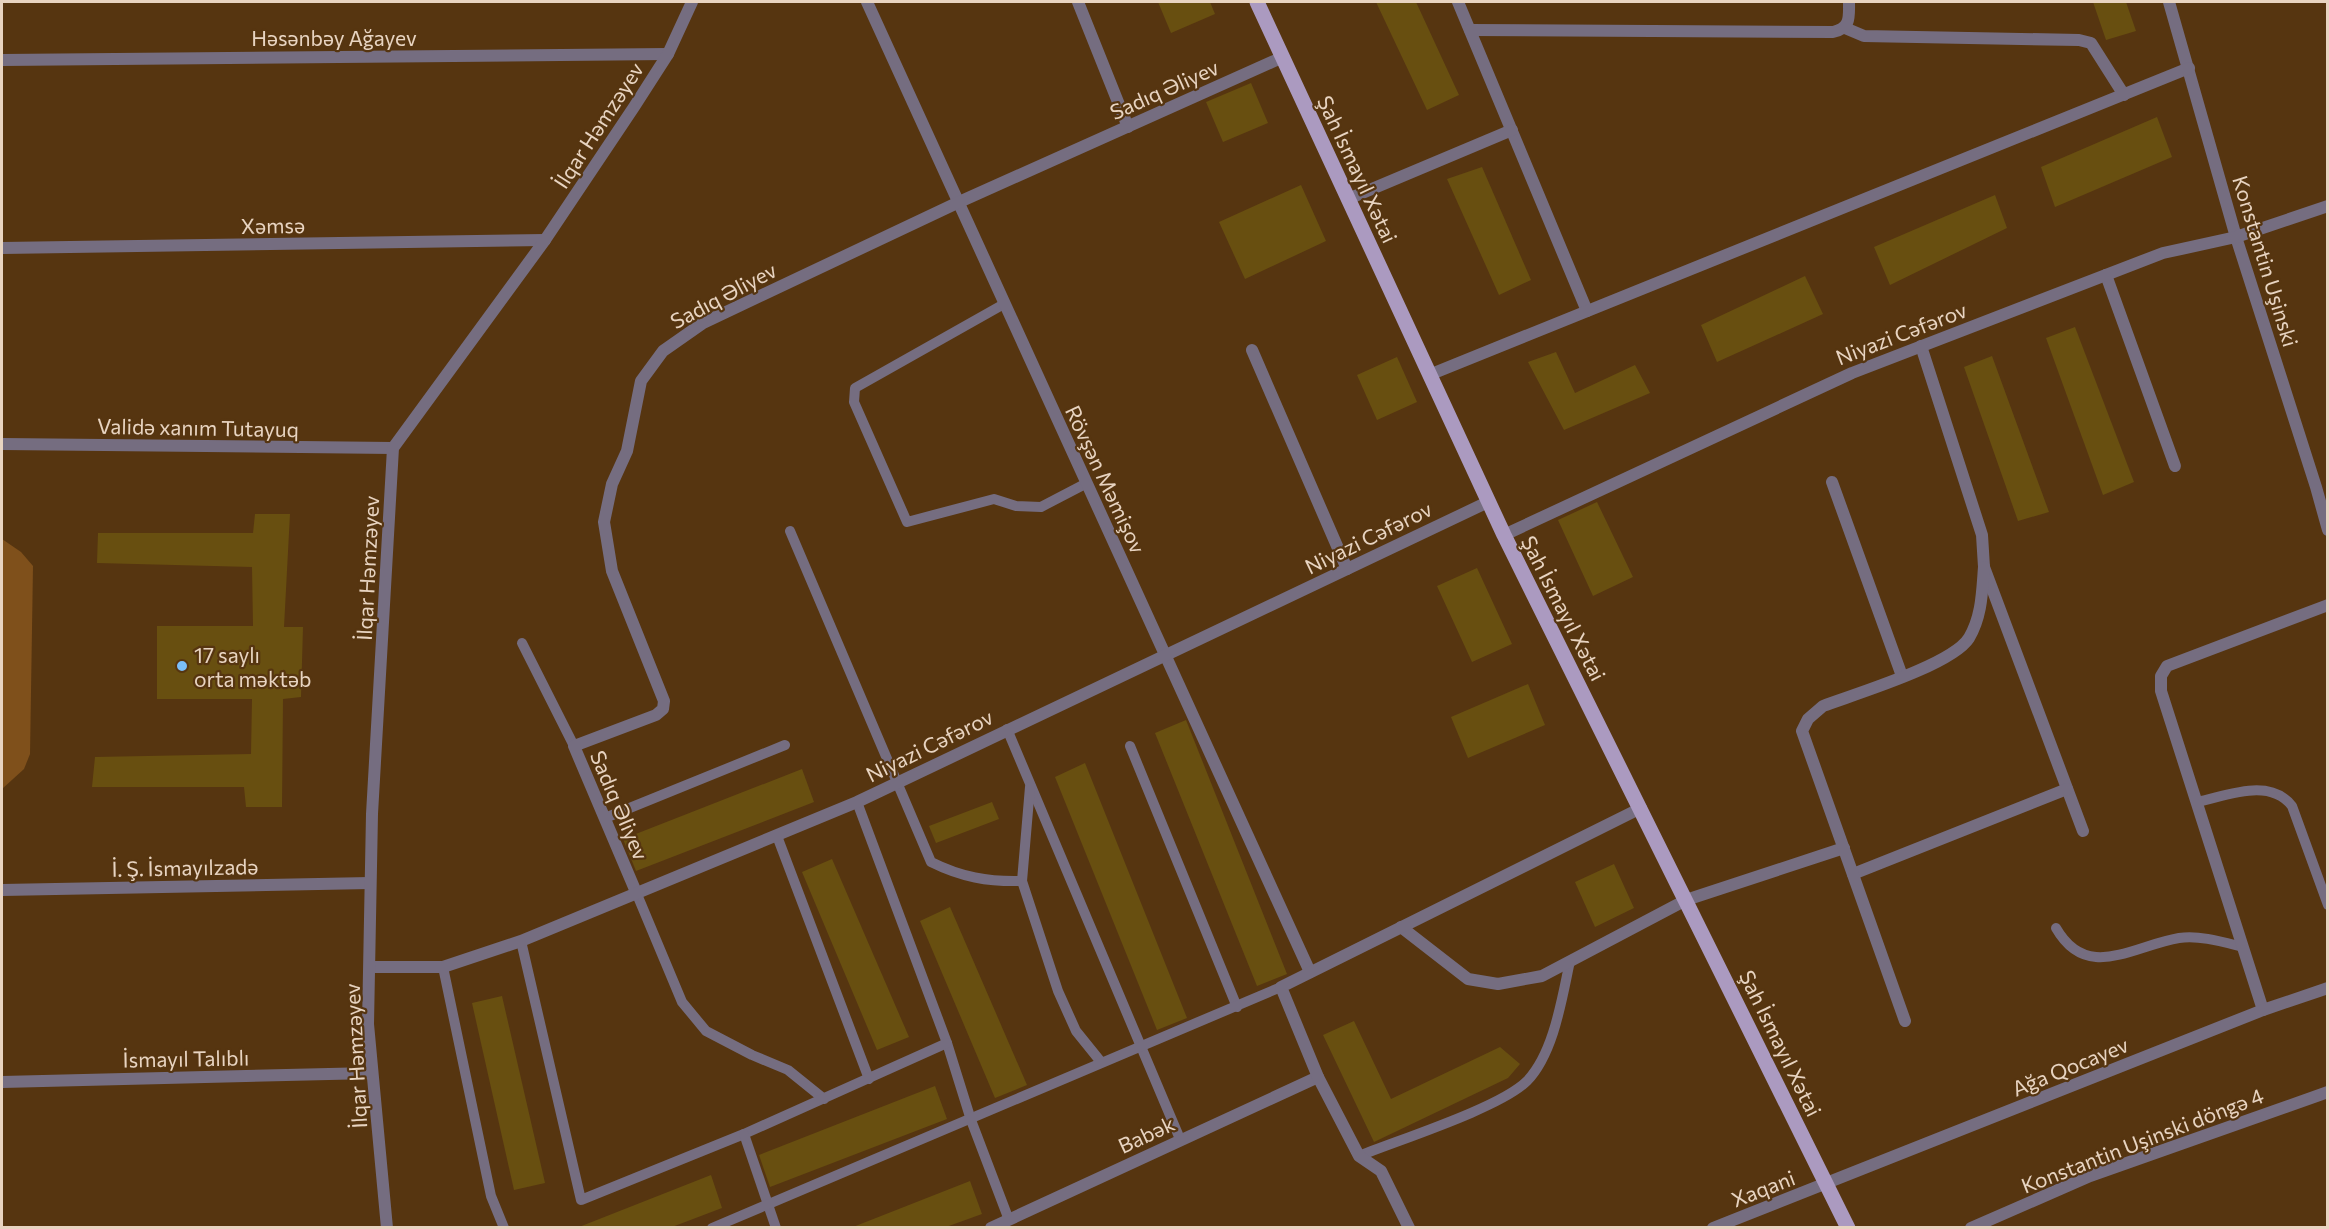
<svg xmlns="http://www.w3.org/2000/svg" width="2329" height="1229" viewBox="0 0 2329 1229" font-family="Commissioner,sans-serif">
	<style>
		.park { fill: #7f501b }
		.building { fill: #684f10 }
		.lines { fill: none; stroke-linecap: round; stroke-linejoin: round }
		.service { stroke: #756d80; stroke-width: 10 }
		.minor { stroke: #756d80; stroke-width: 12 }
		.primary { stroke: #ab9ac0; stroke-width: 15 }
		.poi-dot { fill: #7abef8; stroke: #563510; stroke-width: 2 }
		.labels { text-anchor: middle; dominant-baseline: central; stroke-width: 4.5; stroke-linejoin: round; paint-order: stroke }
		.street-label { font-size: 21px; fill: #e8d4c1; stroke: #563510 }
		.poi-label { font-size: 21px; fill: #e8d4c1; stroke: #563510; text-anchor: start }
	</style>
	<rect width="100%" height="100%" fill="#563510"/>
	<polygon class="park" points="2,539 21,552 33,566 30,754 24,769 2,789"/>
	<g class="building">
		<polygon points="1158,2 1210,2 1215,14 1171,33"/>
		<polygon points="1376,2 1416,2 1459,95 1427,110"/>
		<polygon points="2093,2 2126,2 2136,31 2106,40"/>
		<polygon points="1251,83 1268,123 1223,142 1206,102"/>
		<polygon points="2157,117 2172,157 2055,207 2041,167"/>
		<polygon points="1482,167 1531,280 1499,295 1447,179"/>
		<polygon points="1301,185 1326,241 1245,279 1219,222"/>
		<polygon points="1995,195 2007,228 1890,285 1874,247"/>
		<polygon points="1805,276 1823,314 1717,362 1701,325"/>
		<polygon points="2075,327 2134,482 2103,495 2046,338"/>
		<polygon points="1556,352 1575,393 1635,365 1650,393 1564,430 1528,362"/>
		<polygon points="1992,356 2049,512 2018,521 1964,367"/>
		<polygon points="1397,357 1417,402 1377,420 1357,375"/>
		<polygon points="1597,502 1633,577 1593,596 1558,520"/>
		<polygon points="255,514 290,514 284,627 303,627 301,697 283,699 282,807 246,807 244,787 92,787 95,757 251,754 252,699 157,699 157,626 253,626 252,567 97,563 98,533 253,533"/>
		<polygon points="1477,568 1512,644 1472,662 1437,586"/>
		<polygon points="1528,684 1545,725 1468,758 1451,717"/>
		<polygon points="1186,720 1287,974 1257,986 1155,733"/>
		<polygon points="1085,763 1187,1018 1157,1030 1055,777"/>
		<polygon points="802,769 814,802 636,871 623,839"/>
		<polygon points="992,802 999,819 936,843 929,826"/>
		<polygon points="832,859 909,1037 877,1050 802,872"/>
		<polygon points="1614,864 1634,908 1595,927 1575,882"/>
		<polygon points="950,907 1027,1085 995,1098 920,921"/>
		<polygon points="502,996 545,1183 514,1190 472,1003"/>
		<polygon points="1354,1021 1391,1099 1500,1047 1520,1064 1508,1078 1374,1142 1323,1035"/>
		<polygon points="935,1086 947,1119 770,1187 759,1155"/>
		<polygon points="711,1175 722,1208 672,1227 579,1227"/>
		<polygon points="970,1181 982,1214 946,1227 853,1227"/>
	</g>
	<g class="lines">
		<g class="service">
			<polyline points="1004,304 855,388 854,402 907,522 994,499 1016,506 1041,507 1087,483"/>
			<path d="M 790,531 L 931,862 C 961,877 988,882 1022,881"/>
			<polyline points="522,643 574,746"/>
			<polyline points="1007,729 1180,1139"/>
			<polyline points="1130,746 1237,1007"/>
			<polyline points="1030,787 1022,881 1058,991 1076,1031 1101,1062"/>
			<polyline points="857,802 947,1043 971,1120 1009,1220"/>
			<path d="M 2197,802 C 2227,796 2269,777 2292,806 L 2328,905"/>
			<polyline points="605,818 785,745"/>
			<polyline points="777,836 869,1079"/>
			<polyline points="636,892 682,1002 706,1031 752,1055 788,1070 824,1099"/>
			<path d="M 2056,928 C 2087,982 2132,946 2179,938 C 2200,935 2223,942 2243,947"/>
			<polyline points="521,941 581,1200 744,1134 947,1043"/>
			<polyline points="443,967 491,1196 504,1228"/>
			<polyline points="744,1134 776,1228"/>
			<path d="M 1359,1156 C 1398,1140 1500,1108 1527,1081 C 1554,1053 1562,998 1570,961"/>
			<polyline points="712,1228 1281,987"/>
		</g>
		<g class="minor">
			<polyline points="867,2 1310,972"/>
			<polyline points="1078,2 1128,127"/>
			<polyline points="1458,2 1587,311"/>
			<polyline points="2169,2 2236,237 2316,487 2328,530"/>
			<polyline points="1845,28 1864,36 2079,40 2091,43 2124,95"/>
			<path d="M 1470,30 L 1833,32 C 1851,28 1849,17 1849,2"/>
			<polyline points="2,60 668,54"/>
			<polyline points="1348,199 1512,130"/>
			<polyline points="2,248 545,240"/>
			<polyline points="2106,275 2175,466"/>
			<polyline points="1921,346 1982,535 1984,567 2083,831"/>
			<polyline points="1252,350 1347,569"/>
			<polyline points="1429,375 2189,68"/>
			<polyline points="2,444 393,448"/>
			<polyline points="1832,482 1902,676"/>
			<polyline points="1504,535 1852,373 2163,253 2236,237 2328,206"/>
			<polyline points="1853,874 2067,789"/>
			<polyline points="2,890 370,883"/>
			<polyline points="636,892 574,746 656,715 663,709 664,701 612,571 604,522 612,484 627,451 641,381 663,351 703,323 957,203 1283,57"/>
			<polyline points="1401,927 1468,979 1498,984 1542,976 1686,900 1844,848"/>
			<polyline points="370,967 443,967 521,941 857,802 1488,502"/>
			<polyline points="2263,1010 2161,691 2161,676 2167,666 2328,605"/>
			<path d="M 1905,1021 L 1802,731 L 1808,719 L 1823,706 C 1855,694 1952,665 1969,638 C 1982,616 1982,592 1984,567"/>
			<polyline points="2,1082 372,1073"/>
			<polyline points="387,1228 368,1024 372,814 393,448 545,240 634,107 668,54 692,2"/>
			<polyline points="991,1228 1318,1077"/>
			<polyline points="1409,1228 1381,1171 1359,1156 1318,1077 1281,987 1641,808"/>
			<polyline points="1713,1228 2263,1010 2328,988"/>
			<polyline points="1971,1228 2090,1176 2328,1092"/>
		</g>
		<polyline class="primary" points="1257,2 1504,535 1848,1228"/>
	</g>
	<circle class="poi-dot" cx="182" cy="666" r="6"/>
	<g class="labels">
		<g class="street-label">
			<text x="334" y="37">Həsənbəy Ağayev</text>
			<text transform="translate(1164 89) rotate(-24)">Sadıq Əliyev</text>
			<text transform="translate(598 125) rotate(-57)">İlqar Həmzəyev</text>
			<text transform="translate(1358 169) rotate(65)">Şah İsmayıl Xətai</text>
			<text transform="translate(273 225) rotate(-1)">Xəmsə</text>
			<text transform="translate(2266 261) rotate(73)">Konstantin Uşinski</text>
			<text transform="translate(723 295) rotate(-28)">Sadıq Əliyev</text>
			<text transform="translate(1901 333) rotate(-21)">Niyazi Cəfərov</text>
			<text transform="translate(198 427) rotate(1)">Validə xanım Tutayuq</text>
			<text transform="translate(1106 479) rotate(65)">Rövşən Məmişov</text>
			<text transform="translate(1368 537) rotate(-26)">Niyazi Cəfərov</text>
			<text transform="translate(367 568) rotate(-87)">İlqar Həmzəyev</text>
			<text transform="translate(1564 608) rotate(63)">Şah İsmayıl Xətai</text>
			<text transform="translate(929 745) rotate(-26)">Niyazi Cəfərov</text>
			<text transform="translate(620 805) rotate(67)">Sadıq Əliyev</text>
			<text transform="translate(185 867) rotate(-1)">İ. Ş. İsmayılzadə</text>
			<text transform="translate(1781 1043) rotate(64)">Şah İsmayıl Xətai</text>
			<text transform="translate(355 1056) rotate(-93)">İlqar Həmzəyev</text>
			<text transform="translate(186 1058) rotate(-1)">İsmayıl Talıblı</text>
			<text transform="translate(2070 1066) rotate(-22)">Ağa Qocayev</text>
			<text transform="translate(1146 1134) rotate(-25)">Babək</text>
			<text transform="translate(2142 1140) rotate(-21)">Konstantin Uşinski döngə 4</text>
			<text transform="translate(1763 1188) rotate(-21)">Xaqani</text>
		</g>
		<g class="poi-label">
			<text x="194" y="654">17 saylı<tspan x="194" dy="24">orta məktəb</tspan></text>
		</g>
	</g>
	<rect width="2329" height="1229" fill="none" stroke="#e8d4c1" stroke-width="6"/>
</svg>
